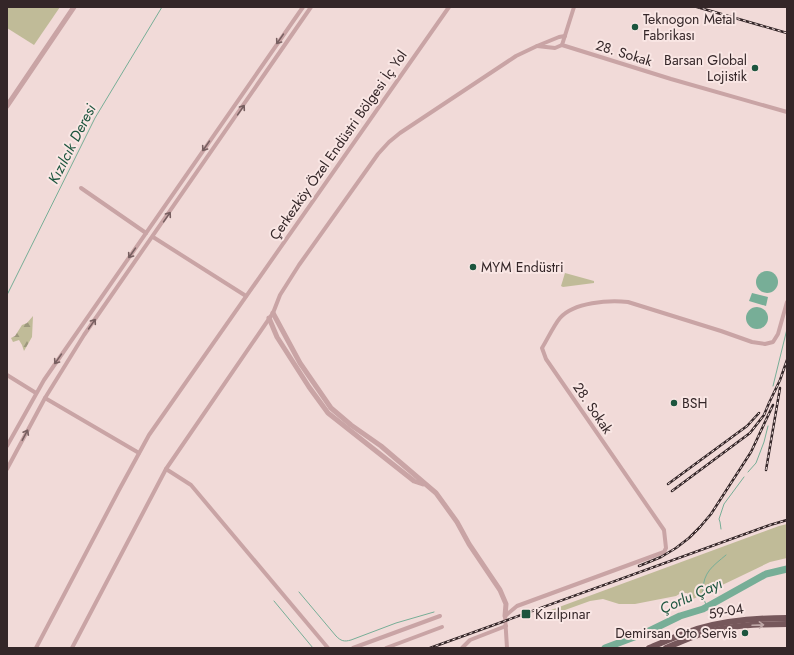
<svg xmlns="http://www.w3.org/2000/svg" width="794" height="655" viewBox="0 0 794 655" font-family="Jost,sans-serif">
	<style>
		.grass { fill: #c0bb98 }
		.forest { fill: url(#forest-firs) }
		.water { fill: #77ae97 }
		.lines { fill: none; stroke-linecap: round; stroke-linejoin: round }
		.stream { stroke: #77ae97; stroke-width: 1 }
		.river { stroke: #77ae97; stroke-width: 7 }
		.minor { stroke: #c9a4a5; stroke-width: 4 }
		.tertiary { stroke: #c9a4a5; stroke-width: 5 }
		.primary { stroke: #76575b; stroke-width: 6 }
		.rail-casing { stroke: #342628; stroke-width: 2.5 }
		.rail { stroke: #f9e6e4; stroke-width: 1; stroke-dasharray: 3; stroke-linecap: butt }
		.oneway { stroke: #775f60 }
		.oneway2 { stroke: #bea6a6 }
		.poi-dot { fill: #1c553e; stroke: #f9e6e4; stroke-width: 1.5 }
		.labels { text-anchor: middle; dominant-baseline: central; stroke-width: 4; stroke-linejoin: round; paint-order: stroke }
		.poi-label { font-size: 14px; fill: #342628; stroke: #f9e6e4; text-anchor: start }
		.street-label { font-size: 14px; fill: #342628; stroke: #f9e6e4 }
		.water-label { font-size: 15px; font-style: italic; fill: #1c553e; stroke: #f9e6e4 }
	</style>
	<defs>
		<pattern id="forest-firs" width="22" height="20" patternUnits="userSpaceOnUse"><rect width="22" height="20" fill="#c0bb98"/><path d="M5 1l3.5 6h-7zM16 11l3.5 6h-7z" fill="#9d987c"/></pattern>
	</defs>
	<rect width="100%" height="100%" fill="#f1dad8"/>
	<g class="grass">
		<polygon points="7,7 60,7 34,45 7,28"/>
		<polygon points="565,273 594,281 594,283 563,287 561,286"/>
		<polygon points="787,524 787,558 770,562 691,600 690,596 687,593 681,593 676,596 635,604 619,604 603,599 590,601 554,614 551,610 779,526"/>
	</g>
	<polygon class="forest" points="33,316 32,337 24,351 22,345 19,340 13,342 11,338 15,336 22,325 27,323"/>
	<g class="water">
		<circle cx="767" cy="282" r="11"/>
		<polygon points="752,293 768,297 766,306 749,301"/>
		<circle cx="757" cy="318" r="11"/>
	</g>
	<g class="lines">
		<g class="stream">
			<polyline points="7,295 95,118 162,7"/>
			<polyline points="773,386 787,329"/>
			<polyline points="748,472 756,463 764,442 768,426"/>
			<polyline points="721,529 720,522 719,519 724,504 744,477"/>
			<path d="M 299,592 L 336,636 C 341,641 344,642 351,640 L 396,623 L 434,612"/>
			<polyline points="274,601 313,648"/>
			<path d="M 707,607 C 705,602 702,596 703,591 C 703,572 713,566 726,555"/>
		</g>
		<polyline class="river" points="605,648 645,633 680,616 703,609 766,574 787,569"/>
		<g class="minor">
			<polyline points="574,7 562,45 671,79 787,112"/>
			<polyline points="562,45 555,48 537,46 559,37 565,36"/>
			<polyline points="81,188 146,233"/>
			<polyline points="153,237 246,296"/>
			<polyline points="7,375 36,393"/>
			<polyline points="45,398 139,453"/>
			<polyline points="7,446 44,380 303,7"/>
			<polyline points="7,469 45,398 84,335 311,7"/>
			<polyline points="166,469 191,485 328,648"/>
			<polyline points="36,648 119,490 149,435 449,7"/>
			<polyline points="72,648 166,469 273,313 280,295 299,265 378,154 389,142 400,133 516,56 537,46"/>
			<polyline points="353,648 440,616"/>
			<polyline points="386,648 442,627"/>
			<polyline points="462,648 470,640 506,626"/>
			<path d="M 507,648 L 505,616 L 517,606 L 664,552 L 666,548 L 664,530 L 546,359 L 542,348 C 547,340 554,325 560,318 C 574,302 609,300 628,302 L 721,331 L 752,342 L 765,344 L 773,342 L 778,334 L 787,302"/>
		</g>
		<g class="tertiary">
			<polyline points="7,106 74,7"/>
			<polyline points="273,313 300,363 331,408 351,425 381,446 436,493 444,504 457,522 469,544 500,590 506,604 505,616"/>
			<polyline points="269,318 277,337 309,387 328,413 414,481 423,484"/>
		</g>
		<g class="primary">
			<path d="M 649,648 C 666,641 683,633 701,628 C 729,620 758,618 787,618"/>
			<path d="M 666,648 C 678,643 689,638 701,634 C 729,625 758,624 787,624"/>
		</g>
		<g class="rail-casing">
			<g id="rail">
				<polyline points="697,7 787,33"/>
				<polyline points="766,470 780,388"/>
				<polyline points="668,484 747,426 759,413"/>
				<polyline points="672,491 750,433 764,415 769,403 780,380 787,360"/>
				<polyline points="639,566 661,557 676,548 689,538 700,527 711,514 751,452 773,405"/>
				<polyline points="430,648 770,525 787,520"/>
			</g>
		</g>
		<use href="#rail" class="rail"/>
	</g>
	<defs><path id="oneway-shaft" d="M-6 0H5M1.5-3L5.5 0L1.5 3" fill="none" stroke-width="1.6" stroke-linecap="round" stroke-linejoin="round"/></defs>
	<g class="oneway">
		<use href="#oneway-shaft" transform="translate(280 39) rotate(125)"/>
		<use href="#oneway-shaft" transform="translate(241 110) rotate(-55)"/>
		<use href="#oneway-shaft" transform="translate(206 146) rotate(125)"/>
		<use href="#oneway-shaft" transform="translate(167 217) rotate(-55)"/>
		<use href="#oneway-shaft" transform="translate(132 253) rotate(125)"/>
		<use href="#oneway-shaft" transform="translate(92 324) rotate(-55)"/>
		<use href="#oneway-shaft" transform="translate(58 359) rotate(125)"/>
		<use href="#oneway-shaft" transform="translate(25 435) rotate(-62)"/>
	</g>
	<use class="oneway2" href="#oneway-shaft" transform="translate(758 625) rotate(-2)"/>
	<g class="poi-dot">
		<circle cx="635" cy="27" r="4"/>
		<circle cx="755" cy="68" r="4"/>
		<circle cx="473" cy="267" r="4"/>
		<circle cx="674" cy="403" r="4"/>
		<rect x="521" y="609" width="10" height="10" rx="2"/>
		<circle cx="745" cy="633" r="4"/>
	</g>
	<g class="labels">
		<g class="poi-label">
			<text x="643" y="19">Teknogon Metal<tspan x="643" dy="16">Fabrikası</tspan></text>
			<text x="747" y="60" text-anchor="end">Barsan Global<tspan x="747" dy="16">Lojistik</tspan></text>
			<text x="481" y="267">MYM Endüstri</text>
			<text x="682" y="403">BSH</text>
			<text x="535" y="614">Kızılpınar</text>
			<text x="737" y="633" text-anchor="end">Demirsan Oto Servis</text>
		</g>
		<g class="street-label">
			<text transform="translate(624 53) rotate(17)">28. Sokak</text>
			<text transform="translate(338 145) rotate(-55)">Çerkezköy Özel Endüstri Bölgesi İç Yol</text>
			<text transform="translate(593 408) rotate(56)">28. Sokak</text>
			<text transform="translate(726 611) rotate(-10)">59-04</text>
		</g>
		<g class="water-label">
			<text transform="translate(72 144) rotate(-63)">Kızılcık Deresi</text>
			<text transform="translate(691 596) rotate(-24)">Çorlu Çayı</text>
		</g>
	</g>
	<rect width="794" height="655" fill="none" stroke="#342628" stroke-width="16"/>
</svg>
